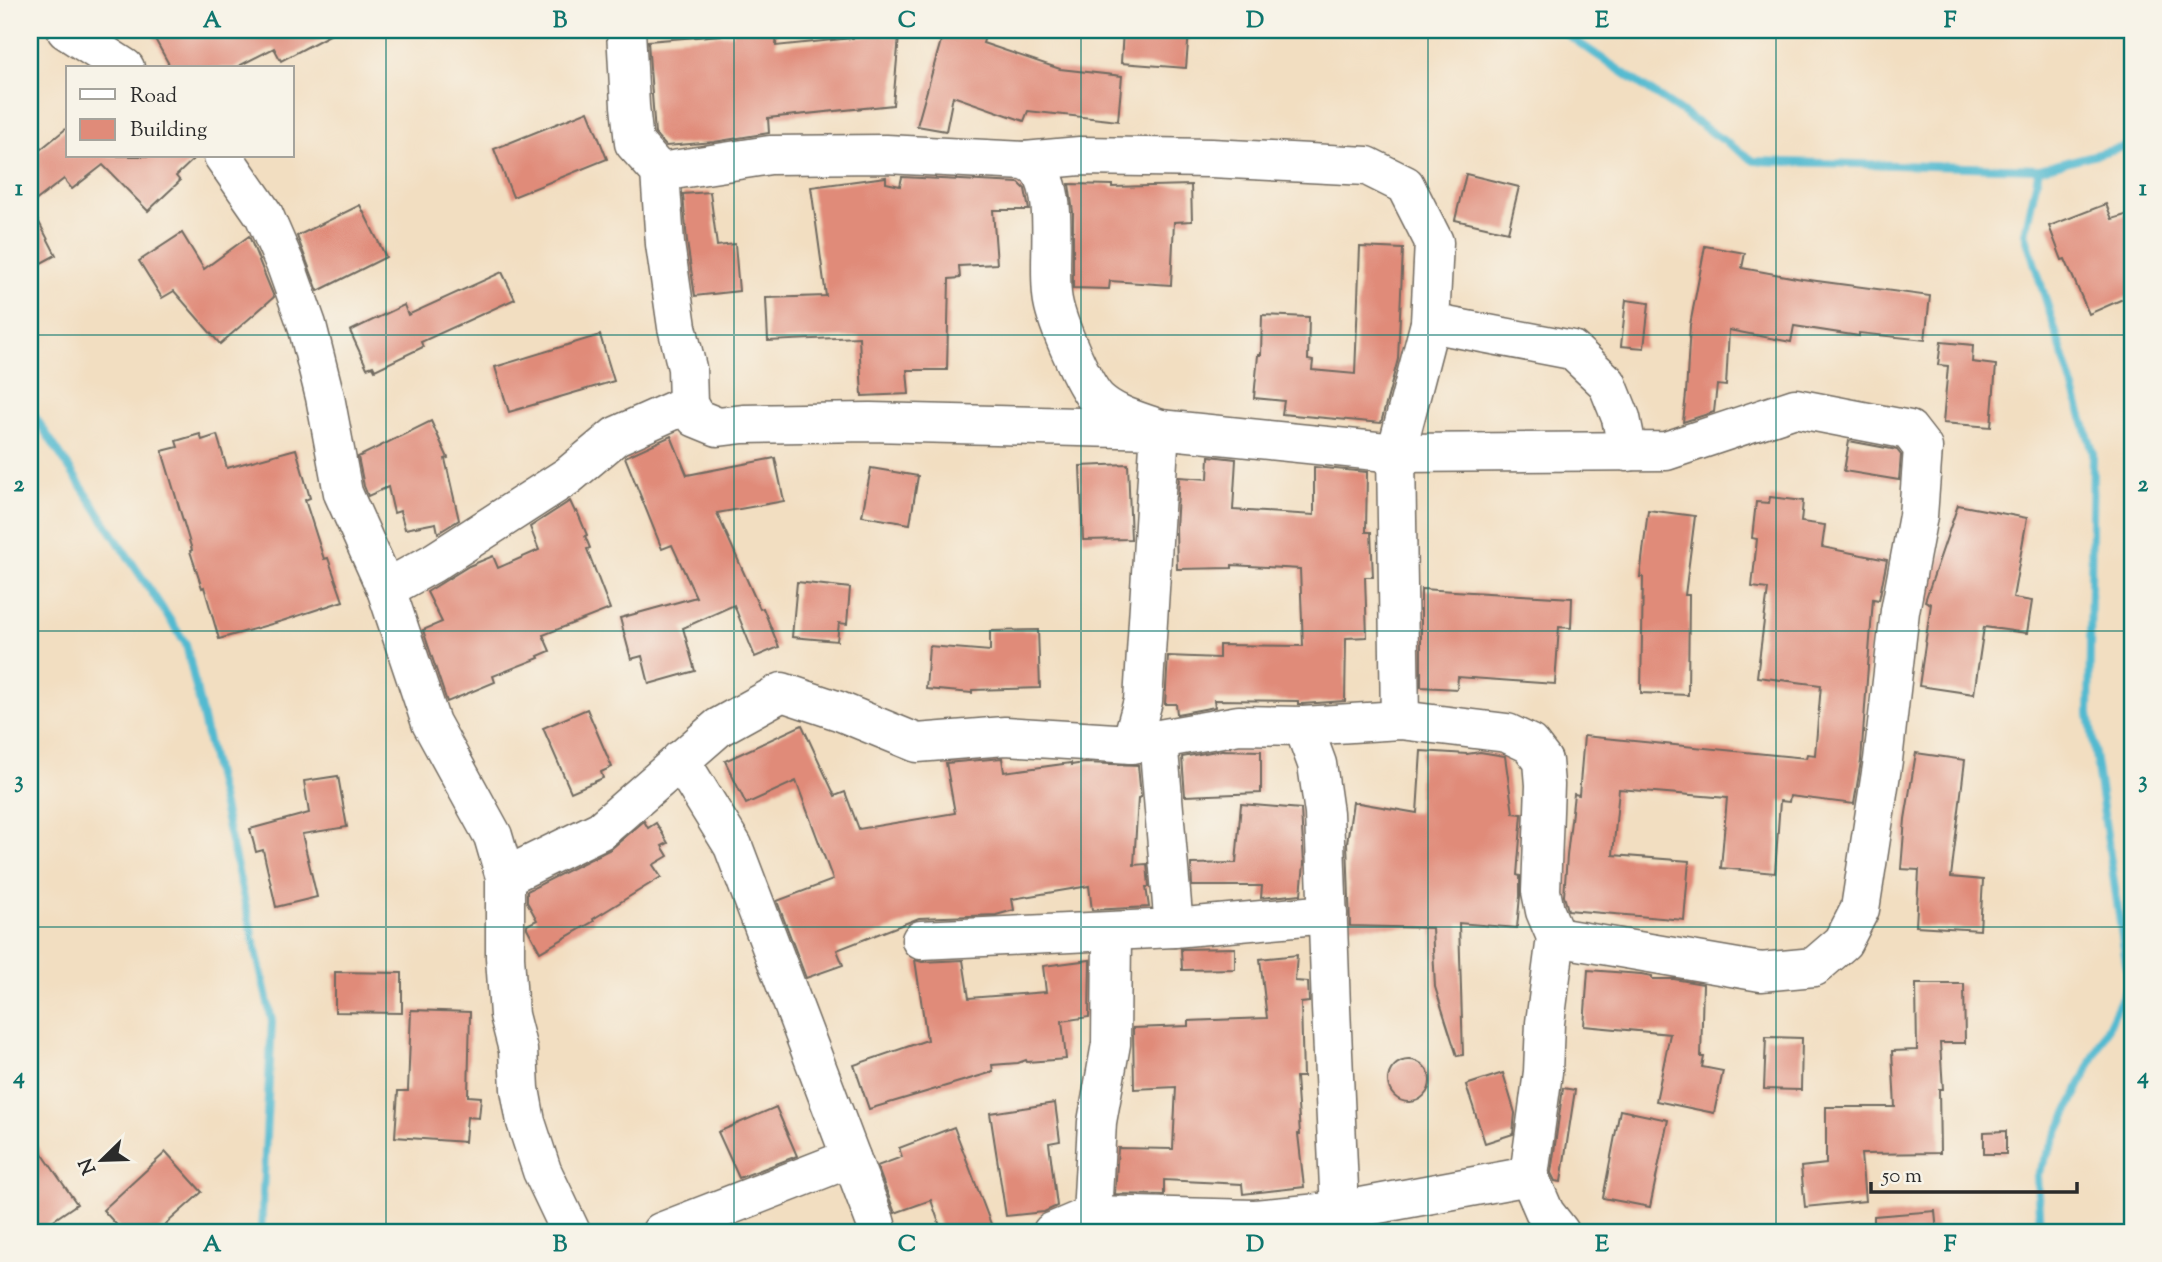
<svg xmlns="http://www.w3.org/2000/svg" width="2162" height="1262" viewBox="0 0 2162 1262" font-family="'Sorts Mill Goudy',serif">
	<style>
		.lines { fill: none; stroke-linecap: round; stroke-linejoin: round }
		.stream { stroke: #52bad0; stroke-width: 8 }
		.building { fill: #e08b79 }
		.minor-casing { stroke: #716a60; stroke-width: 41 }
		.minor { stroke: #fff; stroke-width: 38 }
		.grid { fill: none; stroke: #0f766e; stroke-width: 2; stroke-opacity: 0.55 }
		.neatline { fill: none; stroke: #0f766e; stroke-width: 2.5 }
		.grid-label { font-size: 23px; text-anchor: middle; font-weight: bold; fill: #0f766e }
	</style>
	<rect width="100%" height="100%" fill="#f7f3e8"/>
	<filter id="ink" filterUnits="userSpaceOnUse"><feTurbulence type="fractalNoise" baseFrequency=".0143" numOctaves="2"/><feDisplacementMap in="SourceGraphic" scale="14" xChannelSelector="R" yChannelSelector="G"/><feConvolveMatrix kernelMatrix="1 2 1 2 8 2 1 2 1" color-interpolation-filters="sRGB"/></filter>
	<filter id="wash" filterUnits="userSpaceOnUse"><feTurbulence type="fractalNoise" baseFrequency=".00686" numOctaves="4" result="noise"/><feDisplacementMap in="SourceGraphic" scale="28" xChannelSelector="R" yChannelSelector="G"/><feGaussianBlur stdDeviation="1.57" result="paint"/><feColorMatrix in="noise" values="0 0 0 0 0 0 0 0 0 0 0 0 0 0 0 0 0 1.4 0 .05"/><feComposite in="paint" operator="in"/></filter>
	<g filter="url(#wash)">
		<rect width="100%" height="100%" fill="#f2dec1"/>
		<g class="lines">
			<g class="stream">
				<polyline points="1560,30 1754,161 2039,169 2132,145"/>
				<polyline points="2039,169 2025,233 2093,452 2089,714 2129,983 2037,1176 2040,1232"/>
				<polyline points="30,409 186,644 272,1021 261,1232"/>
			</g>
		</g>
		<g id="blocks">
			<g class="building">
				<polygon points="150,30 339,30 281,61 274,48 235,68 171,68"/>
				<polygon points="733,30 777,30 776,46 871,36 871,34 899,36 893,105 768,118 769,133 714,142 666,146 655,134 648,41 733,34"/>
				<polygon points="944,30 987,30 983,43 1060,69 1122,76 1118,121 1028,111 1024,121 953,96 946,131 917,126"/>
				<polygon points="1123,30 1185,30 1189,31 1186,68 1121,63"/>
				<polygon points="588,111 607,159 513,197 494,149"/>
				<polygon points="68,127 68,156 197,156 176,176 180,181 148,211 103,165 72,189 64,179 30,205 56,255 30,269 30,158"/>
				<polygon points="1466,174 1519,187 1508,232 1455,220"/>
				<polygon points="886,177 886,183 900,186 902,177 1019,183 1025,189 1029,210 993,210 997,264 959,266 960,278 949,279 947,370 907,370 909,394 862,396 859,337 768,341 766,298 826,296 811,187"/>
				<polygon points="1069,184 1112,185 1112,187 1191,185 1192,221 1174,222 1171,285 1110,281 1109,289 1073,288 1073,212"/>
				<polygon points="710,192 717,246 735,244 739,291 695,296 687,242 683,194"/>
				<polygon points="2106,204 2112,219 2132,213 2132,295 2089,314 2065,259 2062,260 2049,226"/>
				<polygon points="360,205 386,257 318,291 297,236"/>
				<polygon points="182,233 204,269 249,236 274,297 220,344 174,291 162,298 139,261"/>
				<polygon points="1705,246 1745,253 1742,268 1802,279 1930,296 1925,340 1859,333 1859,336 1794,326 1791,342 1729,330 1726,386 1717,385 1714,412 1683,422 1686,394 1690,325"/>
				<polygon points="1360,247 1403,249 1398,359 1381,423 1282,414 1284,401 1254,398 1258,355 1261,355 1262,315 1309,317 1308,360 1313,361 1312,370 1355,374"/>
				<polygon points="502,272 515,299 421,342 423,347 375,370 373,366 367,368 350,331 404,305 408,315"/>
				<polygon points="1626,300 1649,303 1644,348 1621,346"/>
				<polygon points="600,335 614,381 509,412 495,367"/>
				<polygon points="1941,342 1973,345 1972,362 1996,365 1991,427 1943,423 1948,366 1938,365"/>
				<polygon points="431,421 448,458 445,459 459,520 438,533 436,523 405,529 400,511 394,513 388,487 368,496 364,486 358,457"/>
				<polygon points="200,434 202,440 217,435 227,468 296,449 310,498 305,500 324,559 328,558 343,601 282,621 219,639 204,587 202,588 190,551 192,550 162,451 178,447 176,441"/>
				<polygon points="671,436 687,475 775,458 784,501 717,513 760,609 763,608 779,647 755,657 734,605 683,628 695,671 649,684 642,656 631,659 620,618 696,597 672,545 662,549 625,457"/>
				<polygon points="1849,441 1897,450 1901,455 1899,480 1844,471"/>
				<polygon points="1209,456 1236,459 1233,510 1314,515 1314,467 1367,472 1366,532 1371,532 1373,577 1365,577 1367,637 1346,638 1345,701 1302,704 1298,704 1298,701 1214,700 1215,707 1177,714 1176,704 1165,704 1168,656 1219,658 1219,645 1303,646 1300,569 1232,565 1232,568 1177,569 1176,528 1179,477 1208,479"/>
				<polygon points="1128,464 1131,539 1083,540 1080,466"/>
				<polygon points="871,468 918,476 910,524 862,516"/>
				<polygon points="1770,497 1803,501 1801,522 1825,525 1822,547 1887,560 1879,600 1873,599 1861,761 1854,804 1790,796 1789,802 1780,801 1775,873 1721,868 1727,798 1619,789 1613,855 1689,861 1684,920 1568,910 1564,896 1567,856 1574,794 1579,795 1584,736 1806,758 1807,754 1815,755 1821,685 1757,677 1768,589 1752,587 1757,539 1752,538 1756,502 1769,503"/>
				<polygon points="570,501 575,512 577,511 587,535 585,536 590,548 587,549 610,609 543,635 550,651 538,656 539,658 493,676 495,682 447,702 423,630 442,622 427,592 469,566 493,556 498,568 539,550 530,527"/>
				<polygon points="1958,505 2027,518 2013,598 2032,601 2027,633 1984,627 1974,694 1919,686 1931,604 1925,601"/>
				<polygon points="1648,510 1695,516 1685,595 1689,595 1688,695 1641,693 1643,577 1640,577"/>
				<polygon points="797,582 850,588 847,624 839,623 837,641 792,637"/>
				<polygon points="1421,589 1572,598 1571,628 1559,627 1555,684 1458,677 1457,689 1421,687"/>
				<polygon points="1038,630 1040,688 972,690 972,693 926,689 929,646 990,651 990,631"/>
				<polygon points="587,709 612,767 601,772 603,778 571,792 543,728"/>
				<polygon points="802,725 835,796 845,792 859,829 955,813 946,763 1002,758 1004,772 1071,763 1071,765 1084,763 1138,765 1141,797 1138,798 1134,865 1147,864 1149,887 1146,887 1149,907 1092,910 1089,886 1012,899 1014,910 996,915 919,918 837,950 843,965 806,978 777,901 833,880 796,781 746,804 725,761"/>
				<polygon points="1222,750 1261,751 1261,793 1185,796 1182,757"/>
				<polygon points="1421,751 1467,754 1480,752 1505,756 1513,813 1522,814 1517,875 1520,876 1520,896 1517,928 1459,923 1463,1055 1457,1056 1435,987 1432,928 1350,926 1347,843 1353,802 1417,813"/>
				<polygon points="1916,753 1965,760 1951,877 1983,880 1980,930 1916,926 1919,870 1901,869 1905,819"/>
				<polygon points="338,776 347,827 302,834 317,897 276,907 263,850 256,852 250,829 309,813 304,781"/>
				<polygon points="1241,804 1301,809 1304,864 1301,894 1261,898 1262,886 1192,886 1191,864 1236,863"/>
				<polygon points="644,821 648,828 656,823 668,843 662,846 668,856 653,865 661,877 593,919 594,921 540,952 527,928 527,925 537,920 527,902 527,891 611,849"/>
				<polygon points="1235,948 1235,969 1182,970 1181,949"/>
				<polygon points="1297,955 1295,981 1308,982 1309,1002 1301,1003 1303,1077 1296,1077 1300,1134 1298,1134 1304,1187 1243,1194 1242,1184 1164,1180 1164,1195 1115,1194 1118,1148 1173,1149 1176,1087 1134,1089 1133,1028 1188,1026 1188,1021 1267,1018 1260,959"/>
				<polygon points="915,960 922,962 963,960 969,998 1046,992 1043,966 1090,960 1089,1017 1062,1021 1066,1059 1027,1062 1026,1060 1018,1063 992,1065 993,1072 869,1109 854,1065 927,1040"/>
				<polygon points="1588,970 1641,974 1652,976 1652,979 1674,979 1703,984 1701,1057 1704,1057 1702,1067 1723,1071 1714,1113 1656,1101 1670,1034 1584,1026"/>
				<polygon points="335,972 402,973 402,1013 335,1012"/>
				<polygon points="1916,984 1964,984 1965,1043 1940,1043 1943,1089 1939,1089 1940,1153 1861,1154 1865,1201 1805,1207 1801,1167 1826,1164 1826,1107 1895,1107 1892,1051 1917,1050"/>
				<polygon points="411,1010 470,1012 468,1096 481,1097 479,1118 467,1117 465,1142 395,1137 398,1091 408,1091"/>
				<polygon points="1766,1037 1802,1038 1801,1090 1764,1089"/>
				<circle cx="1409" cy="1081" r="21"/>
				<polygon points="1503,1073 1515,1113 1513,1134 1485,1143 1466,1085"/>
				<polygon points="1563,1088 1575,1090 1561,1182 1555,1181 1551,1173"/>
				<polygon points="1055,1103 1060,1141 1049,1143 1057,1206 1044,1212 1006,1216 990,1113"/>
				<polygon points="776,1107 797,1156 739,1178 718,1132"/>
				<polygon points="1620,1110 1668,1120 1650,1207 1603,1198"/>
				<polygon points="954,1127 994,1232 942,1232 931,1200 895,1213 877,1166 902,1157 899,1148"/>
				<polygon points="2006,1131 2006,1154 1984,1154 1984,1132"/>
				<polygon points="30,1136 77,1204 36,1232 30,1232"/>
				<polygon points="166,1152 202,1192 157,1232 123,1232 103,1210"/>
				<polygon points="1935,1211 1937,1232 1874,1232 1874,1216"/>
			</g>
		</g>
	</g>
	<g filter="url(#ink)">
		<use href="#blocks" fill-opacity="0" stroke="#716a60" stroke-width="2"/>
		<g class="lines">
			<g class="minor-casing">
				<g id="minor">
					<polyline points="66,30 125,68"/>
					<polyline points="626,30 630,106 634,143 660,172 665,244 677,327 687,368 688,404 696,418 718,427 743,424 870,422 1160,429 1396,453 1666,451 1795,408 1909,430 1923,448 1918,516 1900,611 1883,760 1860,909 1843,942 1814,967 1761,972 1556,937"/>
					<polyline points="223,156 264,215 286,266 307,325 325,397 343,493 386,589 431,723 493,836 505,877 505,957 509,1015 518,1050 520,1089 526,1122 542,1171 571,1232"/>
					<polyline points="1025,161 1080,156 1211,158 1367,166 1405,185 1434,242 1430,323 1396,453 1400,720"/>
					<path d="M 660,172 L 770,155 L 886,154 L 1025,161 C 1029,163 1035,166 1038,169 C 1061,194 1046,267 1053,301 C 1057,323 1082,382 1097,399 C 1113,415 1139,421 1160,429 L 1143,701 L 1131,744"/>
					<polyline points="1430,323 1572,350 1607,383 1621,418 1628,452"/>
					<polyline points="386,589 433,563 568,476 616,436 688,404"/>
					<polyline points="1303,726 1317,764 1324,813 1331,1008 1340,1211"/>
					<polyline points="680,760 733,846 875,1221 878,1232"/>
					<polyline points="505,877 601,830 719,727 782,692 839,711 917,743 1005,736 1131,744 1239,725 1303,726 1400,720 1507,733 1530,744 1543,761 1545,785 1541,891 1545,911 1556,937 1545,1023 1543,1072 1529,1176 1545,1213 1560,1232"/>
					<polyline points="1174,928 1328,914"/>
					<polyline points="921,940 1174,928 1158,739"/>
					<polyline points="1092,1215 1097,1122 1111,1044 1112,932"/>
					<polyline points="661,1232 851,1158"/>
					<polyline points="1052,1232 1092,1215 1255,1219 1340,1211 1529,1176"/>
				</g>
			</g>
			<use href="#minor" class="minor"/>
		</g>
	</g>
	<path class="grid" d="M 386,30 L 386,1232M 734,30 L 734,1232M 1081,30 L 1081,1232M 1428,30 L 1428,1232M 1776,30 L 1776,1232M 30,335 L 2132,335M 30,631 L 2132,631M 30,927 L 2132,927"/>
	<rect width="2162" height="1262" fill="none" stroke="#f7f3e8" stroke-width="77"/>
	<rect x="66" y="66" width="228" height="91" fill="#f7f3e8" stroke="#a5a39c" stroke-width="2"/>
	<rect x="80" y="89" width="35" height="10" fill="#ffffff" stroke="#a5a39c" stroke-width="2"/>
	<text x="130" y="102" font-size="21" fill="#2b2b2b">Road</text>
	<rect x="80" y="119" width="35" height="21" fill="#e08b79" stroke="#a5a39c" stroke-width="2"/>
	<text x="130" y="136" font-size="21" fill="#2b2b2b">Building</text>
	<g transform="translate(102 1160) rotate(247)" stroke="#f7f3e8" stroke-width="5" paint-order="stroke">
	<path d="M0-5L12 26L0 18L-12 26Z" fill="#2b2b2b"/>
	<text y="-10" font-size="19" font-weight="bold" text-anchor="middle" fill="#2b2b2b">N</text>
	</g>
	<path d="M1871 1182v10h206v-10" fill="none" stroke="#2b2b2b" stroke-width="3.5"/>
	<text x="1882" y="1182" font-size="21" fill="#2b2b2b" stroke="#f7f3e8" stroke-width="5" paint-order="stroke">50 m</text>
	<rect x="38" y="38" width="2086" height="1186" class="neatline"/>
	<g class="grid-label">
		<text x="212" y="27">A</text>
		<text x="560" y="27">B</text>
		<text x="907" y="27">C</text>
		<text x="1255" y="27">D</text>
		<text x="1602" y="27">E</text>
		<text x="1950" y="27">F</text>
		<text x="19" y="195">1</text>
		<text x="2143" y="195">1</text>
		<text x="19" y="491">2</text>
		<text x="2143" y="491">2</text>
		<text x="19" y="787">3</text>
		<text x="2143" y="787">3</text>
		<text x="19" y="1083">4</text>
		<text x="2143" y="1083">4</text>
		<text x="212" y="1251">A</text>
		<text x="560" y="1251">B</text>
		<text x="907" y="1251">C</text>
		<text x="1255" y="1251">D</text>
		<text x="1602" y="1251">E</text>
		<text x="1950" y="1251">F</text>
	</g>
</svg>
